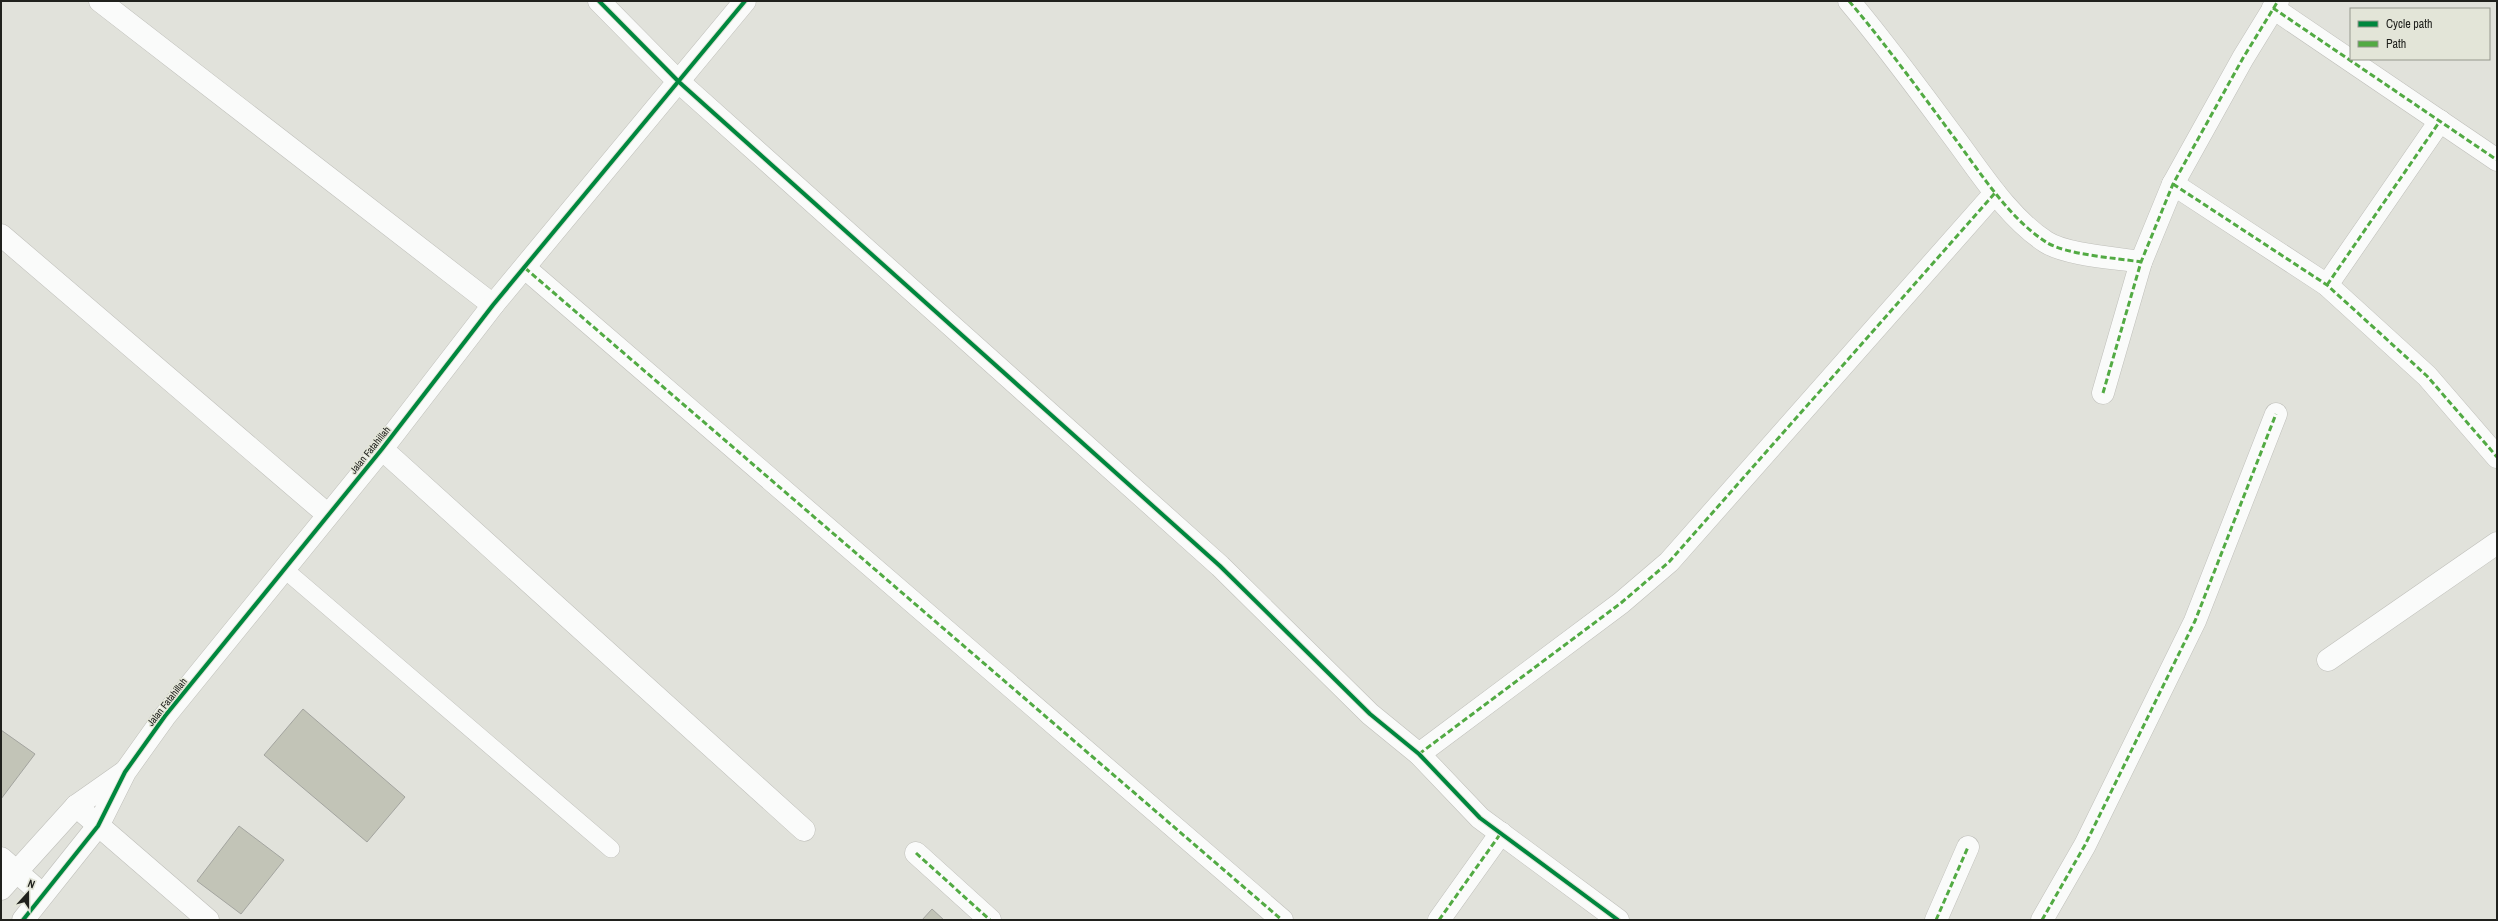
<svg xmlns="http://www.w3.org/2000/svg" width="2498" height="921" viewBox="0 0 2498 921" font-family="'Archivo Narrow',sans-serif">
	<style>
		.building { fill: #c2c4b7; stroke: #a3a49f }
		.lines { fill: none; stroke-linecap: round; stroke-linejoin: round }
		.lane-casing { stroke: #bfbfba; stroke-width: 18 }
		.street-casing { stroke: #bfbfba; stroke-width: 23 }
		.secondary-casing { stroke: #bfbfba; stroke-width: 23 }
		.lane { stroke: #fafbfa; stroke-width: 17 }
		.street { stroke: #fafbfa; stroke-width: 22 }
		.secondary { stroke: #fafbfa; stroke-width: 22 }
		.quiet { stroke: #52aa43; stroke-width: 3; stroke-dasharray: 6 3; stroke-linecap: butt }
		.cycleway-casing { stroke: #e3e5d8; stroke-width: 6 }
		.cycleway { stroke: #00873e; stroke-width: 4 }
		.labels { text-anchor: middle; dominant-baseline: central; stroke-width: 3; stroke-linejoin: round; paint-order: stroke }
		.street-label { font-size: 10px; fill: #20211d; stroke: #e3e5d8 }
	</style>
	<rect width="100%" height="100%" fill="#e1e2db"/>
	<g class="building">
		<polygon points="303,709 405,797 367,842 264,755"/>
		<polygon points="1,730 35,754 1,799"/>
		<polygon points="239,826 284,860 241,914 197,881"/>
		<polygon points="932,909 944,920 922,920"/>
	</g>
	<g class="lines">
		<g class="lane-casing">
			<polyline id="lane" points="284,569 611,849"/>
		</g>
		<g class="street-casing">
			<g id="street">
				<polyline points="100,1 493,305"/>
				<polyline points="599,1 679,82 1220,566 1370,714 1419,754 1480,818 1618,920"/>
				<path d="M 1849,1 C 1887,46 1921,93 1956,140 C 1982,175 2009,218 2046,242 C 2066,255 2117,258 2141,262"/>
				<polyline points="2273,8 2497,160"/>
				<polyline points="2173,184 2327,285 2427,376 2497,457"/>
				<polyline points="1,235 327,514"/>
				<polyline points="525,268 1282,920"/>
				<polyline points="2327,285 2440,121"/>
				<polyline points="2103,393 2141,262 2173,184 2243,58 2278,1"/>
				<polyline points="382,449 804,830"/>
				<polyline points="2328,660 2497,543"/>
				<polyline points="1419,754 1621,603 1669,562 1995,193"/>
				<polyline points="76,806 208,920"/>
				<polyline points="916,853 990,920"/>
				<polyline points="1,858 42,894"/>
				<polyline points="1439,920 1501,833"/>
				<polyline points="1936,920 1968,847"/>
				<polyline points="2042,920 2085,845 2195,621 2276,414"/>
			</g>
		</g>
		<g class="secondary-casing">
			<g id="secondary">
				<polyline points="1,889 76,806 123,773"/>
				<polyline points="23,920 98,826 125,772 165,716 382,449 493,305 745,1"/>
			</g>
		</g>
		<use href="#lane" class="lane"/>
		<use href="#street" class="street"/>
		<use href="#secondary" class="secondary"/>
		<g class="quiet">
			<path d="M 1849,1 C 1887,46 1921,93 1956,140 C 1982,175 2009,218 2046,242 C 2066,255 2117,258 2141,262"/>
			<polyline points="2273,8 2497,160"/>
			<polyline points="2173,184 2327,285 2427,376 2497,457"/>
			<polyline points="525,268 1282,920"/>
			<polyline points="2327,285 2440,121"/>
			<polyline points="2103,393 2141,262 2173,184 2243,58 2278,1"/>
			<polyline points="1419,754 1621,603 1669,562 1995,193"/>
			<polyline points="916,853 990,920"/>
			<polyline points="1439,920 1501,833 1504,836"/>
			<polyline points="1936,920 1968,847"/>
			<polyline points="2042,920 2085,845 2195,621 2276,414"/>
		</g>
		<g class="cycleway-casing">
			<g id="cycleway">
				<polyline points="599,1 679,82 1220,566 1370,714 1419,754 1480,818 1618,920"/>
				<polyline points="23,920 98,826 125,772 165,716 382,449 493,305 745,1"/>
			</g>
		</g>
		<use href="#cycleway" class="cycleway"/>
	</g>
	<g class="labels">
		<g class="street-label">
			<text transform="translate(370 450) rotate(-51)">Jalan Fatahillah</text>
			<text transform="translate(167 702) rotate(-52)">Jalan Fatahillah</text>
		</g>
	</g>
	<rect width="2498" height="921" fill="none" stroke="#20211d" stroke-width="4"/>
	<rect x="2350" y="8" width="140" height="52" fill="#e3e5d8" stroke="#95978d"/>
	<rect x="2358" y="21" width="20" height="6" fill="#00873e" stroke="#95978d"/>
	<text x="2386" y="28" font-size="12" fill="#20211d">Cycle path</text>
	<rect x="2358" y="41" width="20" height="6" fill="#52aa43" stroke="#95978d"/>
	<text x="2386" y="48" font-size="12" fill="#20211d">Path</text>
	<g transform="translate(28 893) rotate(21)" stroke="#e3e5d8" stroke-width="3" paint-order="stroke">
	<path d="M0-3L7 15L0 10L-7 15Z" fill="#20211d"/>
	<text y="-6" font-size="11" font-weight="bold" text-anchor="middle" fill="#20211d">N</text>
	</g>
</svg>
